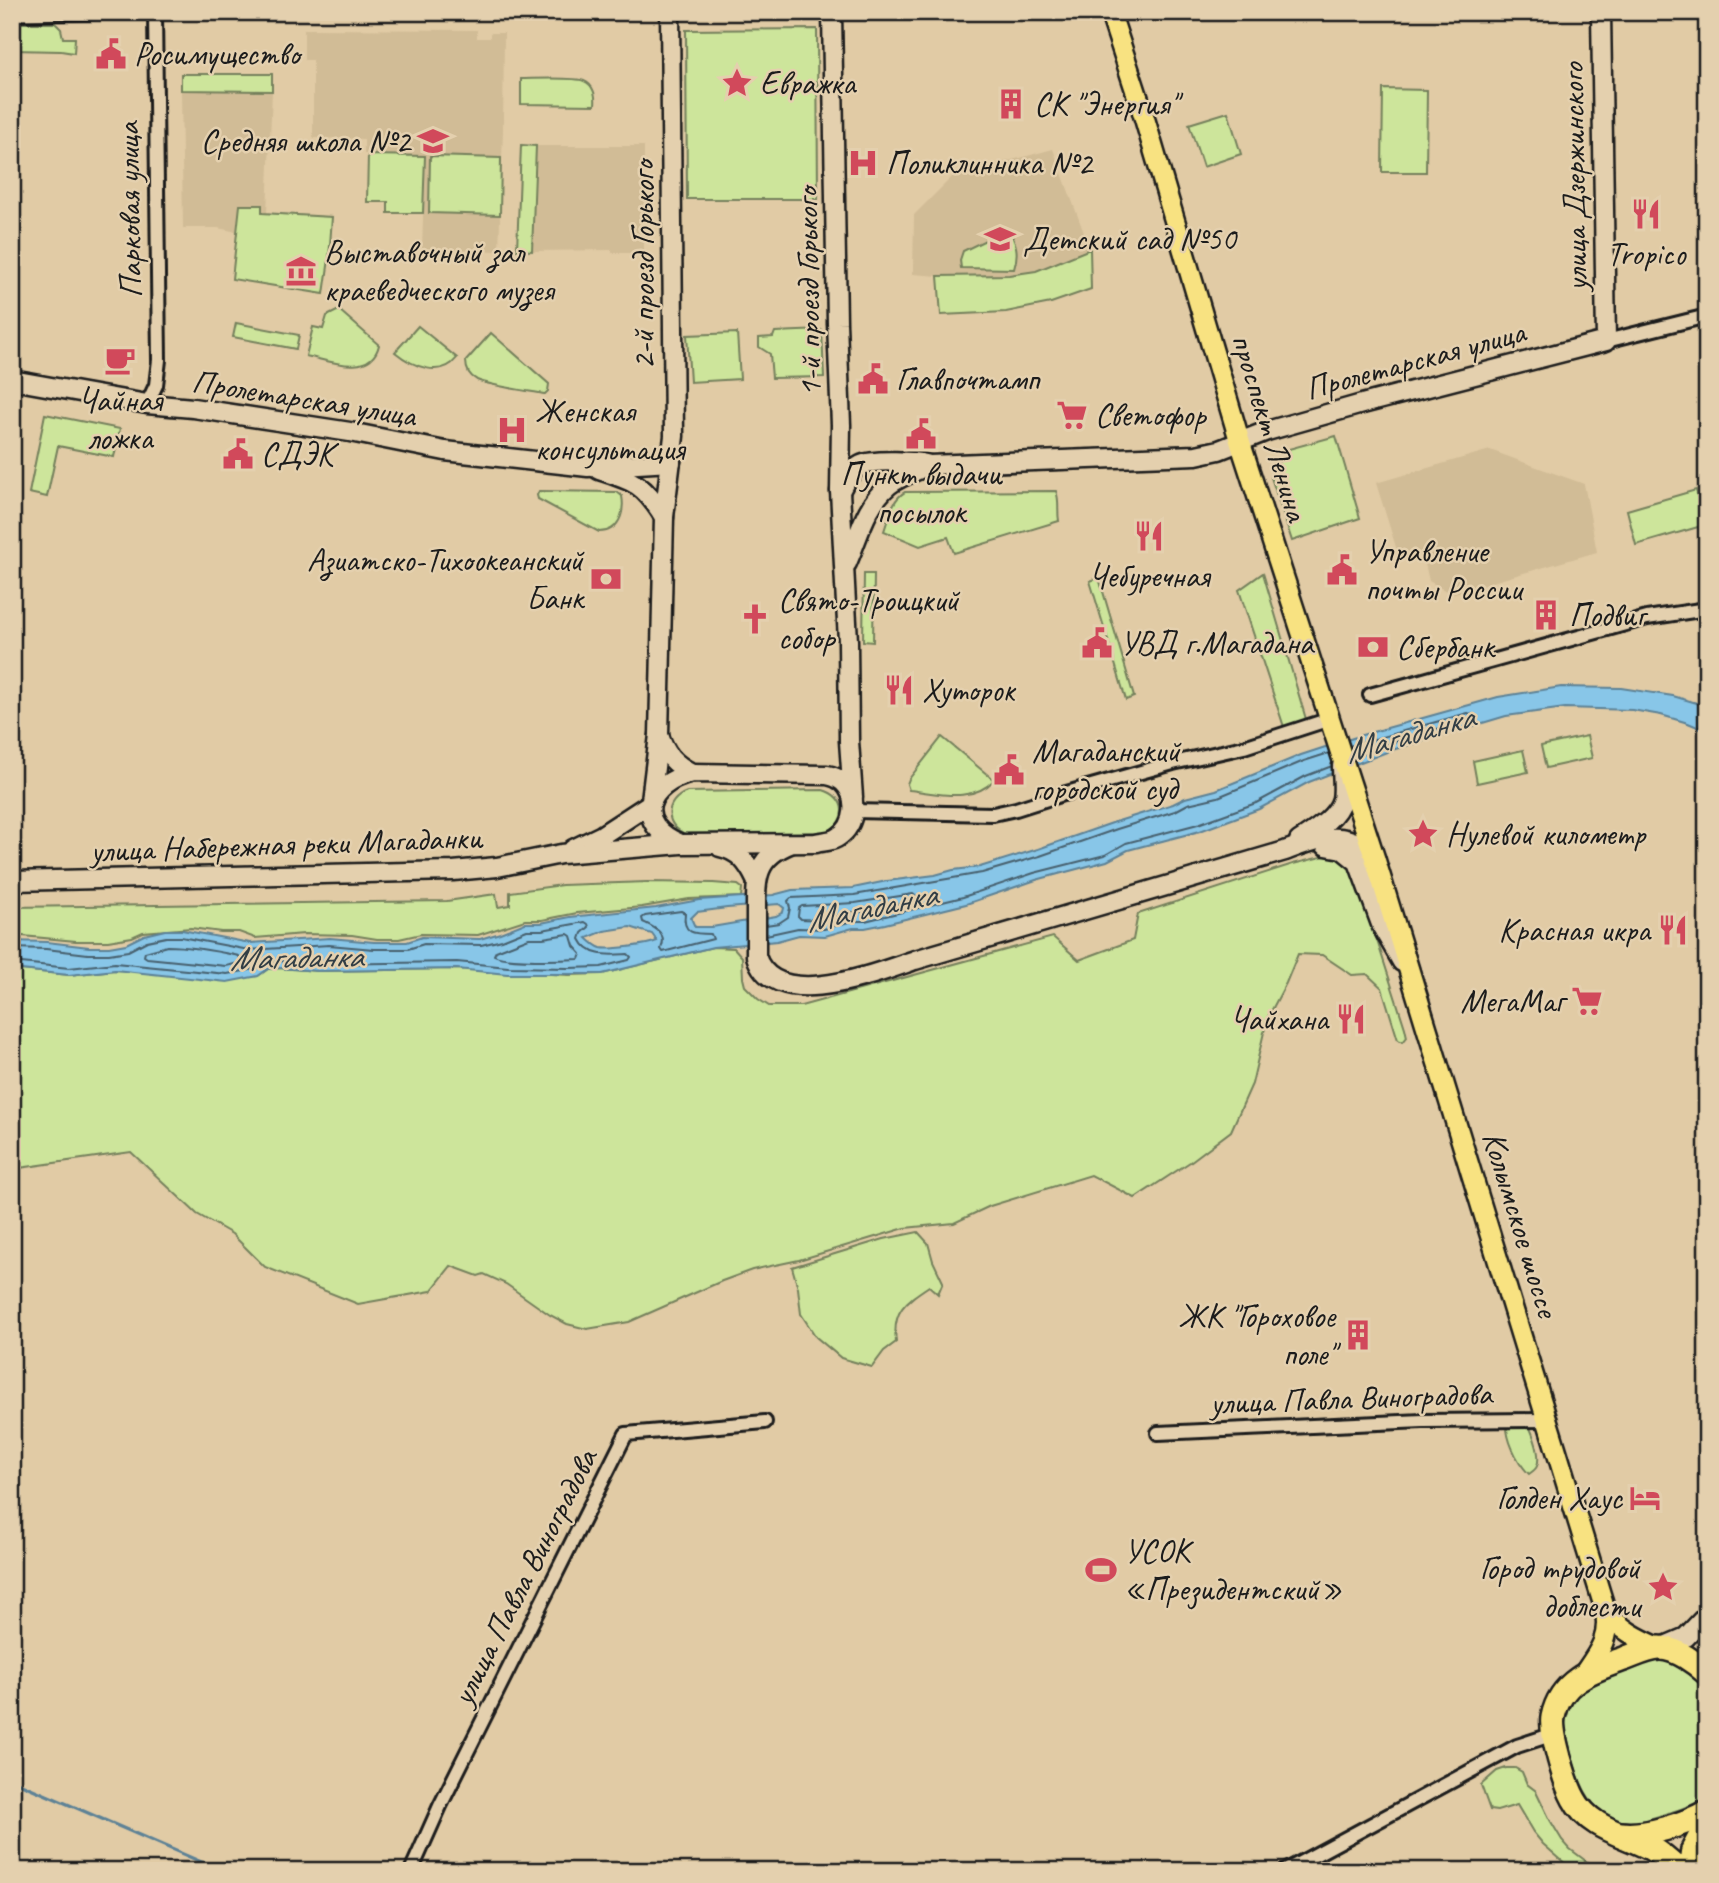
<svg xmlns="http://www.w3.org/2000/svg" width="1719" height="1883" viewBox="0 0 1719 1883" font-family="Caveat,sans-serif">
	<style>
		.built { fill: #d1bc96 }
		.green { fill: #cde59b; stroke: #74805c; stroke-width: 2 }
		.water { fill: #88c6e8; stroke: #5d8296; stroke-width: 2; fill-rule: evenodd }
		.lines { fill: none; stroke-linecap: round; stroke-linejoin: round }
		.shore { stroke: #47606e; stroke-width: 2 }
		.stream { stroke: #5d8296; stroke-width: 3.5 }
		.street-casing { stroke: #1c1c1c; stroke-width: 18 }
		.secondary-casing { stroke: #1c1c1c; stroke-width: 23 }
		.primary-casing { stroke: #1c1c1c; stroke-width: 24 }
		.highway-casing { stroke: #1c1c1c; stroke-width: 28 }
		.street { stroke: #e4d0ae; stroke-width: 12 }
		.secondary { stroke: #e4d0ae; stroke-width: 18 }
		.primary { stroke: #f8e281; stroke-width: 19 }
		.highway { stroke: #f8e281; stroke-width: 23 }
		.labels { text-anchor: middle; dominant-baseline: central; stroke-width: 5; stroke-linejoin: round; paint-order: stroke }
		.poi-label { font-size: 33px; fill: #1c1c1c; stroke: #e4d0ae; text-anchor: start }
		.street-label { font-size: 33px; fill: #1c1c1c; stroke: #e4d0ae }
		.water-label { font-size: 35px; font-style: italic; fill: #323e45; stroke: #e4d0ae }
	</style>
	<rect width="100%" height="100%" fill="#e1cba5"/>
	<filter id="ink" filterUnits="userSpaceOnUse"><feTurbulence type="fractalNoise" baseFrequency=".0143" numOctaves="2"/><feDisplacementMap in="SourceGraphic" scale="14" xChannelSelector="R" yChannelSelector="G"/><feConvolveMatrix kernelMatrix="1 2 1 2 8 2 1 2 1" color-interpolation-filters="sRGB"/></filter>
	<g filter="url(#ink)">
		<g class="built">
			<polygon points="304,29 477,30 477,38 490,38 490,33 504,33 503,130 499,251 422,249 425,156 364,154 364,139 313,138 313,60 304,60"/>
			<polygon points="181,90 272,91 267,213 262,213 240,205 237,232 218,228 183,228"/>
			<polygon points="536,146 644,146 644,253 612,253 612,250 532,251"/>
			<polygon points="1053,149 1091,252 1091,289 1051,303 1006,312 941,315 938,276 913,274 914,215 953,176"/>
			<polygon points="1490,450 1584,484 1597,552 1451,594 1429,581 1423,555 1400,560 1376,483"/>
		</g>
		<g class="green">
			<polygon points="12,23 55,23 61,29 63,38 75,38 74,53 61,51 12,50"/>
			<polygon points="817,29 818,199 687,199 686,30"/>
			<polygon points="181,74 272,74 272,91 181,90"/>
			<path d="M 521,79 C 533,79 576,77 584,81 C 594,85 596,96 595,105 L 521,104 Z"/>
			<polygon points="1383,89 1427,90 1426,172 1382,172"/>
			<polygon points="1228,112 1241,154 1203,167 1189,124"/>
			<polygon points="521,145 536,146 532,251 517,250"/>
			<polygon points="368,155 425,156 423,213 388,213 388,202 367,202"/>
			<polygon points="430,156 501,158 500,215 429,213"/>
			<polygon points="240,205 262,205 262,213 332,217 329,259 324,294 232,279"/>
			<path d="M 1008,229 C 1017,243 1019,253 1014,269 L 961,268 L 960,260 L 963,251 Z"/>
			<polygon points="1090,249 1091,289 1051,303 1006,312 941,315 938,276 1009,275 1036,271"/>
			<path d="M 339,310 L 379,345 C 371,378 329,361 306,356 L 313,327 L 323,329 L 327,316 Z"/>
			<polygon points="236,323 299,335 296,349 233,337"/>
			<path d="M 418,326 L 457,358 C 441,379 412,366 395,352 Z"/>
			<polygon points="822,330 824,377 772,378 770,354 759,347 759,338 773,337 775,332"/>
			<path d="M 491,333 L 549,384 L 548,391 L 545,394 C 529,391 490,386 477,380 C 469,376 466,369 466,361 Z"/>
			<polygon points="737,333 740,379 690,382 687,335"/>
			<polygon points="45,414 120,429 114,457 58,446 47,497 29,493"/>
			<polygon points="1336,436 1360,518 1292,541 1271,477 1285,450"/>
			<polygon points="1696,490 1705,525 1636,545 1627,510"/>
			<path d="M 539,491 L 617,492 L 622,496 C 625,513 619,532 599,532 L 538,499 L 537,495 Z"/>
			<path d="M 1056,491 C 1060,501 1057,510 1059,521 L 954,553 L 948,537 L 920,546 L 884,531 C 889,517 892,499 905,492 Z"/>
			<polygon points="1263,573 1308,726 1286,733 1239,590"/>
			<polygon points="864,574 874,574 873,642 863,641"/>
			<polygon points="1099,578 1134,697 1126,700 1090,581"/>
			<polygon points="1587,736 1592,758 1546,768 1541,746"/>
			<path d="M 942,737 L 994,780 C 972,804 938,793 909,790 L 907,784 L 909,779 Z"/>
			<polygon points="1523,750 1528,772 1477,783 1473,761"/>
			<path d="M 823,790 C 847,797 848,821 827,832 L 688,835 C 664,827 663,801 687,792 Z"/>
			<polygon points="1333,854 1352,862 1405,1028 1407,1037 1403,1042 1398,1040 1382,988 1367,974 1352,975 1322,955 1298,954 1286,983 1267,1019 1252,1084 1231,1131 1190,1162 1135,1198 1091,1175 990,1206 954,1223 905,1228 799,1260 752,1270 722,1281 629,1322 587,1329 567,1324 550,1315 506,1284 484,1274 478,1276 451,1266 431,1291 358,1304 265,1267 232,1234 197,1214 131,1152 12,1169 12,969 69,975 115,970 249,977 258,976 268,969 279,968 318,971 457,969 569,975 602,974 713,947 734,948 742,957 743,978 745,986 758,999 769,1006 801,1006 1053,937 1079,960 1133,940 1138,914 1293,864"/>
			<polygon points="647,882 713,883 738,885 742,888 741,897 689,899 642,907 577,913 542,920 525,920 478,935 421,934 399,939 377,939 352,935 304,934 255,938 239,932 221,932 191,928 143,932 132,937 108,941 76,941 12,935 12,907 447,901 496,894 498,907 510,905 510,892 562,885"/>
			<path d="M 918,1232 L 928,1243 L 933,1261 L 943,1282 L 938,1294 L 929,1286 C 905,1302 892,1311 896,1342 L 884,1351 L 872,1367 L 841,1358 L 816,1337 L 801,1314 L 798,1288 L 792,1267 L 884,1239 Z"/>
			<path d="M 1517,1413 L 1524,1415 C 1530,1427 1542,1453 1537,1466 C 1536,1469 1532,1472 1529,1474 C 1517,1462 1503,1435 1508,1418 Z"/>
			<path d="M 1669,1659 L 1698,1677 L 1707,1689 L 1707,1796 C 1694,1806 1677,1810 1662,1815 C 1652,1818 1641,1822 1630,1822 C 1585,1820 1574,1767 1566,1732 L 1565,1724 L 1567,1710 L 1579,1689 L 1639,1660 Z"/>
			<polygon points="1506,1768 1515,1768 1522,1772 1527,1784 1536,1791 1550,1820 1562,1840 1570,1849 1590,1864 1604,1871 1574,1871 1568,1866 1543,1844 1533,1832 1517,1805 1497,1811 1490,1810 1481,1785 1497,1771"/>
		</g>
		<path class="water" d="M 1561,687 L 1621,688 L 1673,696 L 1707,706 L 1707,731 L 1688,723 L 1661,715 L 1632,710 L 1565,708 L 1506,716 L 1392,750 L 1309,782 L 1259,809 L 1200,831 L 1128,850 L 1107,861 L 1036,880 L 966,904 L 885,924 L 865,928 L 853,928 L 825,936 L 799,935 L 777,941 L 713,947 L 602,974 L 507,974 L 457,969 L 318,971 L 279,968 L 268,969 L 258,976 L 227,982 L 115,970 L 69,975 L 12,969 L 12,941 L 47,942 L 89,947 L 109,947 L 126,944 L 144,935 L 165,930 L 182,930 L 250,943 L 330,938 L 374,942 L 407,942 L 422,937 L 480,939 L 500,933 L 525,923 L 541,923 L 570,917 L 656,908 L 699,900 L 773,895 L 792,890 L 853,888 L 887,881 L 935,875 L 953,870 L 980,867 L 1038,849 L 1115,822 L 1173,804 L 1185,798 L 1216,790 L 1301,755 L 1362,735 L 1498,697 ZM 779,904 L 784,908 L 783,912 L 776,916 L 712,927 L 695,927 L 691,918 L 697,912 L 727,908 ZM 630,927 L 652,934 L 657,941 C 648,945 610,950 601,948 C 595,946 591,942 587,938 L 604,931 Z"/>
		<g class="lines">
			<g class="shore">
				<polyline points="1350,746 1468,713 1473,715 1471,719 1390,743 1354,757"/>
				<polygon points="913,894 917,897 914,901 864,912 850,912 823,920 801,919 798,916 799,908 802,906 855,903"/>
				<path d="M 681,911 L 685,913 C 682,934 694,934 711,934 L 713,939 L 663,952 L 661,949 C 668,933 655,928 643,922 L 642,918 L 645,916 Z"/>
				<polyline points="766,925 779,923 788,917 790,908 788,901 791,898 854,895 982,873 1040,856 1117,829 1175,811 1188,804 1218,797 1304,761 1329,753"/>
				<path d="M 568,934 L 571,936 L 574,946 L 581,954 L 579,959 C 563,960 506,962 494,955 L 496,951 L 529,938 L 543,938 Z"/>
				<polyline points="766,935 798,928 824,929 852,921 865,921 963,897 1034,873 1105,855 1126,843 1198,824 1256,803 1306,776 1332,766"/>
				<path d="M 167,946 C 191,946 216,951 239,956 L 241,960 L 239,963 L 226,966 L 147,958 L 144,956 L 145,952 Z"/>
				<path d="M 12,948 L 46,949 L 88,954 L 109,954 L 128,951 L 147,941 L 166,937 L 181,937 L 249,950 L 329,945 L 374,949 L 408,949 L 424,944 L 481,945 L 502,940 L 527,930 L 542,930 L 585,922 L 588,924 L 589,927 L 582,933 L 580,939 C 589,958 610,955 628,954 L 631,957 L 629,960 L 601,967 L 569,968 L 508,967 L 457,962 L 319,964 L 278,961 L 266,962 L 255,969 L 227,974 L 115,963 L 69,968 L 12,962"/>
			</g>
			<polyline class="stream" points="12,1780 222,1871"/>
			<g class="street-casing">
				<g id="street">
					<polyline points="12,14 93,12"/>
					<polyline points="1606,341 1707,316"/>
					<polyline points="147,404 156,385 159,360 155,12"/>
					<polyline points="1370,695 1647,618 1707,609"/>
					<polyline points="854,811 993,814 1016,809 1063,794 1173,763 1244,747 1330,719"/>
					<polyline points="1158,1433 1423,1421 1546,1420"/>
					<polyline points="411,1871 440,1806 626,1434 765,1422"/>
					<polyline points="1285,1871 1517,1746 1554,1734"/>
				</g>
			</g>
			<g class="secondary-casing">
				<g id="secondary">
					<polyline points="832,12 837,323 841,425 840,491 848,641 849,741 853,797"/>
					<polyline points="12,380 147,404 193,408 350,432 445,451 588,467 671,462"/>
					<path d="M 599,470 C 634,481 644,484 664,517"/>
					<path d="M 840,491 C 845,481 851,470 861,465 C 873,459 917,461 929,465 L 1196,455 L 1219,450 L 1267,431 L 1362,404 L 1606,341 L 1601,12"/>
					<path d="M 847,563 C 859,536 865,505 889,485 C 900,476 917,471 929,465"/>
					<path d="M 659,735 C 665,754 674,764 692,773"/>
					<polyline points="651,800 659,735 664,517 674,436 670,12"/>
					<path d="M 1299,841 C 1314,831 1337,818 1342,799 C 1344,789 1342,776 1342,766"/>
					<path d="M 790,844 C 755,858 756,879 756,912 C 756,927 756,942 756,956 C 774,1014 876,973 915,960 L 1285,851 C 1306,843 1336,830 1358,844 C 1364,848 1370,854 1375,859"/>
					<polyline points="1326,846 1342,849 1358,862 1382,927 1402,962"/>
					<path d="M 720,847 C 739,851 748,863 756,880"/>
					<polyline points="573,849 602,835 651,803"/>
					<path d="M 12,881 L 453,871 L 497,867 L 561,854 L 681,844 L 816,843 C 823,841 832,842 838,837 C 856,826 859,797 843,782 C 838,778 833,776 827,775 L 692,773 C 646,784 632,824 681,844"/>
					<polyline points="1660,1648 1686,1637 1707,1615"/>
				</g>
			</g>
			<g class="primary-casing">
				<g id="primary">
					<path d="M 1110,12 L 1142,110 L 1240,442 L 1375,859 L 1605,1609 C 1611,1638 1599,1652 1583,1675"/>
					<path d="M 1605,1609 C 1618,1629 1639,1639 1660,1648"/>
				</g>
			</g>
			<g class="highway-casing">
				<g id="highway">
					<path d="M 1621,1834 C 1645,1837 1686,1824 1707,1812"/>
					<path d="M 1679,1871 C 1670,1862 1661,1854 1650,1848 C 1623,1834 1589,1828 1574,1799 C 1566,1785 1550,1733 1553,1717 C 1561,1679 1593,1670 1624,1659 C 1635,1655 1649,1648 1660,1648 C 1676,1648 1696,1663 1707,1673"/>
					<polyline points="1690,1871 1693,1850 1707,1824"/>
				</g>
			</g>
			<use href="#street" class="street"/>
			<use href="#secondary" class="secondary"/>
			<use href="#primary" class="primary"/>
			<use href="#highway" class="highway"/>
		</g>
	</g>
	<defs>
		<g id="civic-bare" transform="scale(2.415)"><path d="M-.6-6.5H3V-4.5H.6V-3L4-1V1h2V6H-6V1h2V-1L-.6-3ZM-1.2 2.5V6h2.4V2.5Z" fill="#d1495b" stroke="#e4d0ae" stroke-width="2.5" paint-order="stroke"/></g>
		<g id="sight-bare" transform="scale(2.415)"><path d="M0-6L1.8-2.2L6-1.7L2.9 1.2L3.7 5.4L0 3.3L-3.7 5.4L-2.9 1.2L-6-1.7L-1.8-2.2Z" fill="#d1495b" stroke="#e4d0ae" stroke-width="2.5" paint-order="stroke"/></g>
		<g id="building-bare" transform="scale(2.415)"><path d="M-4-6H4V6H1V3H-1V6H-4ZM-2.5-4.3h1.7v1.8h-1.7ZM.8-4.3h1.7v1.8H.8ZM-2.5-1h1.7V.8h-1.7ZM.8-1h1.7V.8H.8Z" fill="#d1495b" stroke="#e4d0ae" stroke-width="2.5" paint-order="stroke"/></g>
		<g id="school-bare" transform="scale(2.415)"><path d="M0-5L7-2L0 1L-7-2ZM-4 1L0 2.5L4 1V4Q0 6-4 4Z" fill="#d1495b" stroke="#e4d0ae" stroke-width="2.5" paint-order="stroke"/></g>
		<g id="hospital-bare" transform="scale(2.415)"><path d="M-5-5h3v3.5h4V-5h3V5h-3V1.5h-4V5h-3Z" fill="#d1495b" stroke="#e4d0ae" stroke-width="2.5" paint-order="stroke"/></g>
		<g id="restaurant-bare" transform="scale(2.415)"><path d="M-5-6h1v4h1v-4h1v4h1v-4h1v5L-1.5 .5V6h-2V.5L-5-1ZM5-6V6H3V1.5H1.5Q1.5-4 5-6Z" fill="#d1495b" stroke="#e4d0ae" stroke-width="2.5" paint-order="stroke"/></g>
		<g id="museum-bare" transform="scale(2.415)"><path d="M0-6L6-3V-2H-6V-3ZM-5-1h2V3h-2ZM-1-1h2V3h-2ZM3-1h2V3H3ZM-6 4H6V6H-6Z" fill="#d1495b" stroke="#e4d0ae" stroke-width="2.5" paint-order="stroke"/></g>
		<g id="cafe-bare" transform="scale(2.415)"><path d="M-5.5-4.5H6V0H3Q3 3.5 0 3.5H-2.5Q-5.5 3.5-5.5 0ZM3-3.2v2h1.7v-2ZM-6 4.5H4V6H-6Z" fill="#d1495b" stroke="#e4d0ae" stroke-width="2.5" paint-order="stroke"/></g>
		<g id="supermarket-bare" transform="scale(2.415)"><path d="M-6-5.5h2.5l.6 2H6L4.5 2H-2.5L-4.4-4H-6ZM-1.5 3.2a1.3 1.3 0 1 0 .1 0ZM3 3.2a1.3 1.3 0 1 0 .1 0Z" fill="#d1495b" stroke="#e4d0ae" stroke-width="2.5" paint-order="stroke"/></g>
		<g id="bank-bare" transform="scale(2.415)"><path d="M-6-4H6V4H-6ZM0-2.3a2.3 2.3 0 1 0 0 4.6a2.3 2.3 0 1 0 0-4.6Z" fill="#d1495b" stroke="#e4d0ae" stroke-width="2.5" paint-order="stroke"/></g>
		<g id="church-bare" transform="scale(2.415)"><path d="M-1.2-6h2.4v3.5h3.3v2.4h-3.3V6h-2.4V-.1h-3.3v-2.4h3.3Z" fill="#d1495b" stroke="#e4d0ae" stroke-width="2.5" paint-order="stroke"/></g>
		<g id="hotel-bare" transform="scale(2.415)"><path d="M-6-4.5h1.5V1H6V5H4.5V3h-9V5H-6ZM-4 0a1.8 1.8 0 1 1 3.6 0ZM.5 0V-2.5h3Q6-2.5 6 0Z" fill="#d1495b" stroke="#e4d0ae" stroke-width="2.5" paint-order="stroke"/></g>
		<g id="stadium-bare" transform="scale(2.415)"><path d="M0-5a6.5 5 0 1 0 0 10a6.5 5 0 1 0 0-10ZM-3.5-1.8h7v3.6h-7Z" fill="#d1495b" stroke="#e4d0ae" stroke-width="2.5" paint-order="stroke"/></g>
	</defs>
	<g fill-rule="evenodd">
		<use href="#civic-bare" x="111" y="54"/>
		<use href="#sight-bare" x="737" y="83"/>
		<use href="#building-bare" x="1011" y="104"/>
		<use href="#school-bare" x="433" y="141"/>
		<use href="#hospital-bare" x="863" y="163"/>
		<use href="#restaurant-bare" x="1646" y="214"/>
		<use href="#school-bare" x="1000" y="239"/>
		<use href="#museum-bare" x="301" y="271"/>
		<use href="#cafe-bare" x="120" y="360"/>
		<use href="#civic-bare" x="873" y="379"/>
		<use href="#supermarket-bare" x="1072" y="415"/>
		<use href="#hospital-bare" x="512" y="430"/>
		<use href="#civic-bare" x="921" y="434"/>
		<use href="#civic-bare" x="238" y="454"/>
		<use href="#restaurant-bare" x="1149" y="536"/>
		<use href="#civic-bare" x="1342" y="570"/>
		<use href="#bank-bare" x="606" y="579"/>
		<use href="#building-bare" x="1546" y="615"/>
		<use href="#church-bare" x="755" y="619"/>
		<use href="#civic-bare" x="1097" y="643"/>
		<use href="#bank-bare" x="1373" y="647"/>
		<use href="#restaurant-bare" x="899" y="690"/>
		<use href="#civic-bare" x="1009" y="770"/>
		<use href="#sight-bare" x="1423" y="834"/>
		<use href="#restaurant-bare" x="1673" y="930"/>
		<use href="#supermarket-bare" x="1587" y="1001"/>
		<use href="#restaurant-bare" x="1351" y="1019"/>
		<use href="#building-bare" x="1358" y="1335"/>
		<use href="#hotel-bare" x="1645" y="1498"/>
		<use href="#stadium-bare" x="1101" y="1570"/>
		<use href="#sight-bare" x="1663" y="1587"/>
	</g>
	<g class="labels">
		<g class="poi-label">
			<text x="134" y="54">Росимущество</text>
			<text x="760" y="83">Евражка</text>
			<text x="1034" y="104">СК "Энергия"</text>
			<text x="410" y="141" text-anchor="end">Средняя школа №2</text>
			<text x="886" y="163">Поликлинника №2</text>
			<text x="1023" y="239">Детский сад №50</text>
			<text x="324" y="252">Выставочный зал<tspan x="324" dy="38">краеведческого музея</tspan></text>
			<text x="1646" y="254" text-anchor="middle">Tropico</text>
			<text x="896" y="379">Главпочтамп</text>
			<text x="120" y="400" text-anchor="middle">Чайная<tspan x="120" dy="38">ложка</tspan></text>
			<text x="535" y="411">Женская<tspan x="535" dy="38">консультация</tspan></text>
			<text x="1095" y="415">Светофор</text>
			<text x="261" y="454">СДЭК</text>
			<text x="921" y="474" text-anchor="middle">Пункт выдачи<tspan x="921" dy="38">посылок</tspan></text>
			<text x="1365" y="551">Управление<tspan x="1365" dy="38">почты России</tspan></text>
			<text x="583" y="560" text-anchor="end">Азиатско-Тихоокеанский<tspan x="583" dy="38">Банк</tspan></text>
			<text x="1149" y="576" text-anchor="middle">Чебуречная</text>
			<text x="778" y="600">Свято-Троицкий<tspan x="778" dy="38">собор</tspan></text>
			<text x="1569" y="615">Подвиг</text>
			<text x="1120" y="643">УВД г.Магадана</text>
			<text x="1396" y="647">Сбербанк</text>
			<text x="922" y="690">Хуторок</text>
			<text x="1032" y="751">Магаданский<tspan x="1032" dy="38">городской суд</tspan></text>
			<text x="1446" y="834">Нулевой километр</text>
			<text x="1650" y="930" text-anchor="end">Красная икра</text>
			<text x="1564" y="1001" text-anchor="end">МегаМаг</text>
			<text x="1328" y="1019" text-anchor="end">Чайхана</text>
			<text x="1335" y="1316" text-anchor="end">ЖК "Гороховое<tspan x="1335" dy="38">поле"</tspan></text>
			<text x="1622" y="1498" text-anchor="end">Голден Хаус</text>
			<text x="1124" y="1551">УСОК<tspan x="1124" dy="38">«Президентский»</tspan></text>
			<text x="1640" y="1568" text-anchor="end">Город трудовой<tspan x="1640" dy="38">доблести</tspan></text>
		</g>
		<g class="street-label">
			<text transform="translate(1574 177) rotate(-91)">улица Дзержинского</text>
			<text transform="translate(129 210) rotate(-91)">Парковая улица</text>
			<text transform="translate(643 265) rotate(-90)">2-й проезд Горького</text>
			<text transform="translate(808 292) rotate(-91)">1-й проезд Горького</text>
			<text transform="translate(1415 360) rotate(-15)">Пролетарская улица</text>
			<text transform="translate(304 398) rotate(9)">Пролетарская улица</text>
			<text transform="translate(1270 427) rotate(73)">проспект Ленина</text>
			<text transform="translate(286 844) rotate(-2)">улица Набережная реки Магаданки</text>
			<text transform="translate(1521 1224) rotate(73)">Колымское шоссе</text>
			<text transform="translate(1351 1398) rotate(-2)">улица Павла Виноградова</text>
			<text transform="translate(524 1577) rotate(-63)">улица Павла Виноградова</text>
		</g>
		<g class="water-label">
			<text transform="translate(1409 734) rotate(-16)">Магаданка</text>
			<text transform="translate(871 907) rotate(-12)">Магаданка</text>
			<text transform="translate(296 957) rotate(-1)">Магаданка</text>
		</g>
	</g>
	<rect width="1719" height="1883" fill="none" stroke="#e4d0ae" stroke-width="42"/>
	<rect x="21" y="21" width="1677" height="1841" fill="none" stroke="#1c1c1c" stroke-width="2.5" filter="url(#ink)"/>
</svg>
